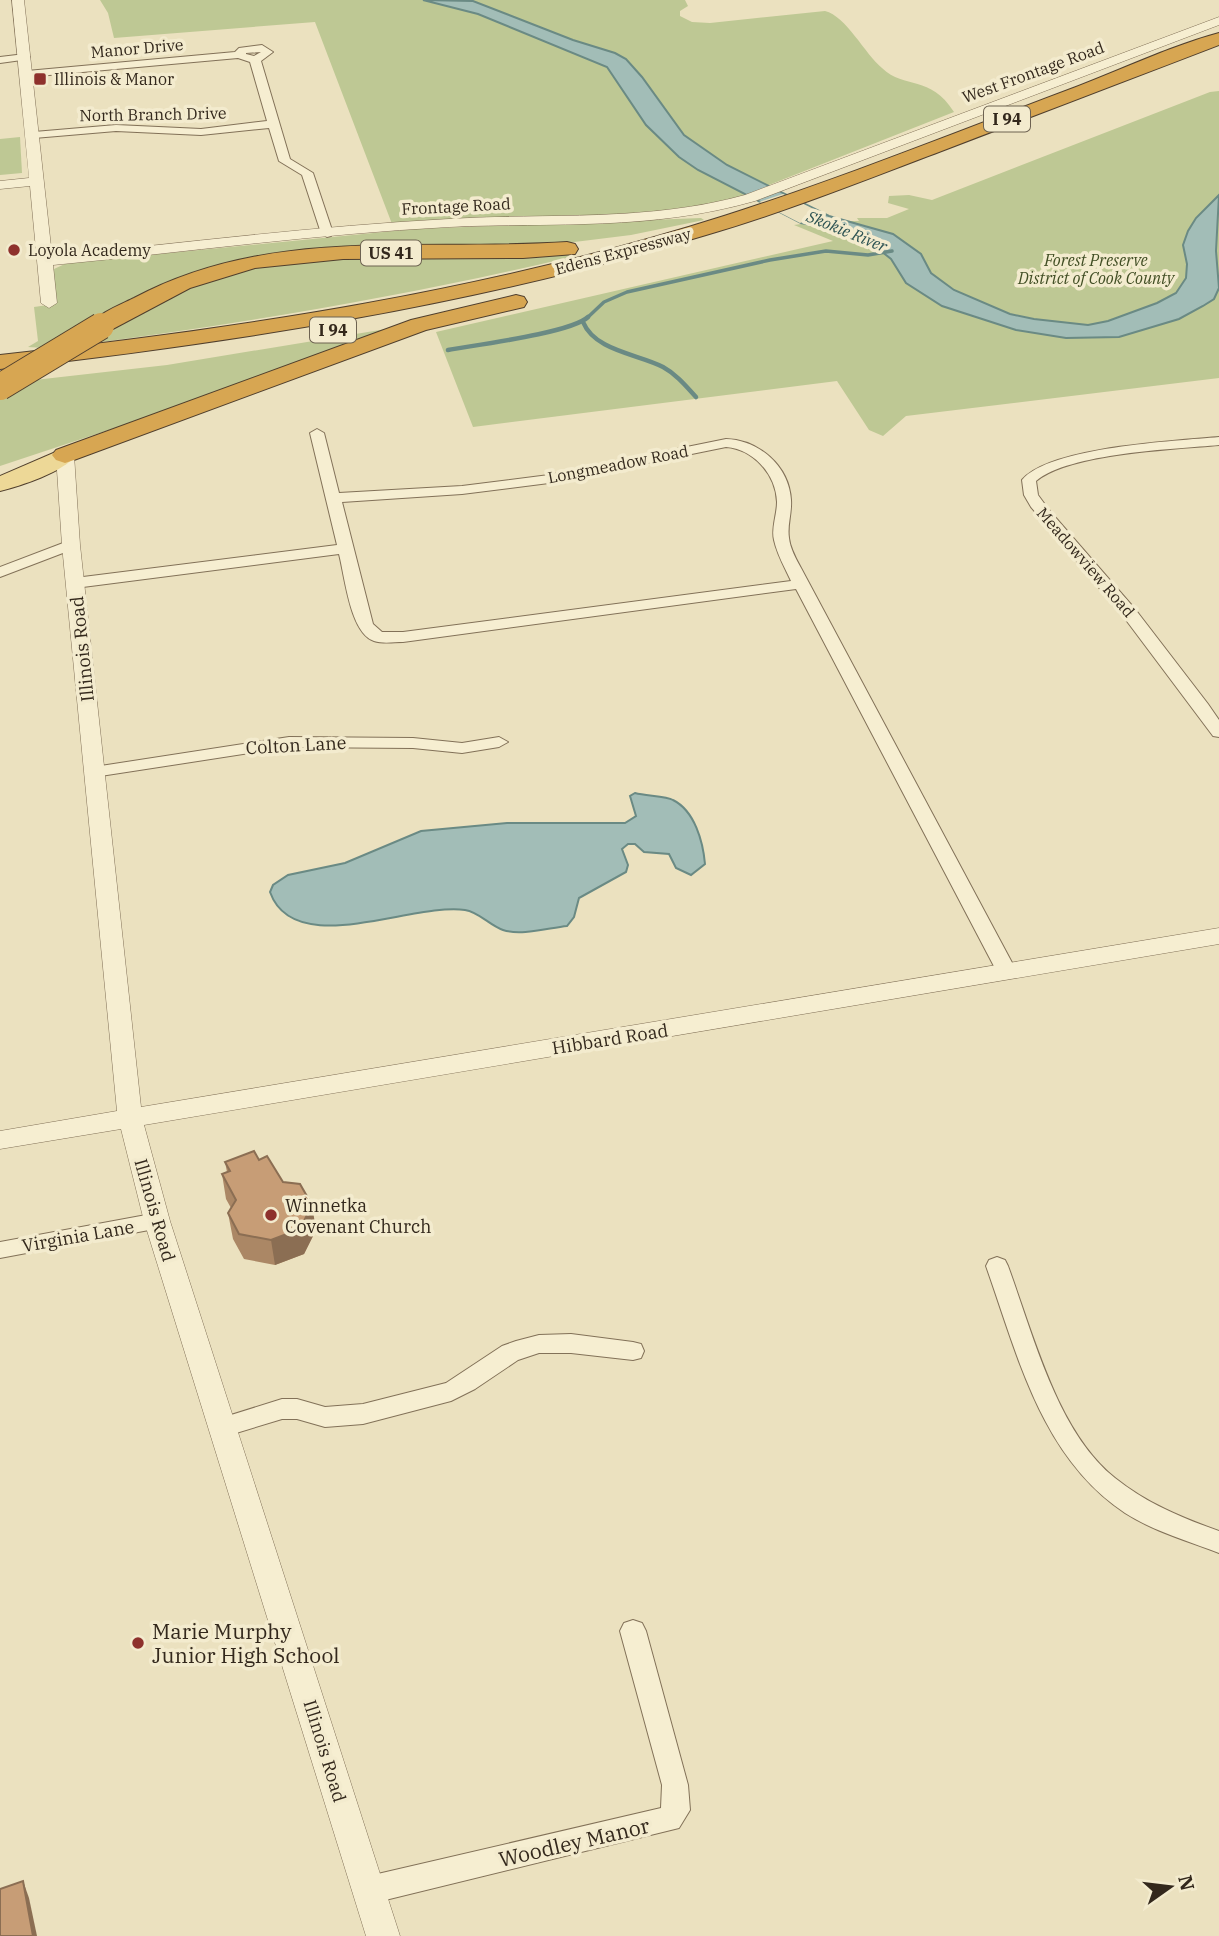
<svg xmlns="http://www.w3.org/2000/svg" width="1219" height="1936" viewBox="0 0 1219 1936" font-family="'IBM Plex Serif',serif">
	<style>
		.green { fill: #bec894 }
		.water { fill: #a2bdb7; stroke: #6a8a84; stroke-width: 2 }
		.pier { fill: #ebe1bf }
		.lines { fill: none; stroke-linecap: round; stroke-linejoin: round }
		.stream-far1 { stroke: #6a8a84; stroke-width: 3.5 }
		.stream { stroke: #6a8a84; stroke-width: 4.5 }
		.minor-casing { stroke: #827158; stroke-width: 2 }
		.tertiary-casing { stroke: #827158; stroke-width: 1 }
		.primary-casing { stroke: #503f2d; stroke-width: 2 }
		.motorway-casing { stroke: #503f2d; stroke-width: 2 }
		.minor { fill: #f6eed1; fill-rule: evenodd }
		.tertiary { fill: #f6eed1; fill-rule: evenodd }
		.primary { fill: #edd897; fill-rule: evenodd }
		.motorway { fill: #d7a652; fill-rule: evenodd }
		.motorway-bridge-casing { stroke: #503f2d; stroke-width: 28; stroke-linecap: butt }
		.motorway-bridge { stroke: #d7a652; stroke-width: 26 }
		.wall { fill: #ab8765 }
		.shaded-wall { fill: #8b6e53 }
		.building { fill: #c79d76; stroke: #8b6e53; stroke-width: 2 }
		.poi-dot { fill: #8e312c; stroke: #f3ebce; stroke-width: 2.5 }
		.labels { text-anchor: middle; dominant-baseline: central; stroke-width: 7; stroke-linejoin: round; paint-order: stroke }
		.far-street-label { font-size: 16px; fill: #33281c; stroke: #f3ebce }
		.far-poi-label { font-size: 16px; fill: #33281c; stroke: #f3ebce; text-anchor: start }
		.shield { fill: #f3ebce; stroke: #6d6251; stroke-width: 2 }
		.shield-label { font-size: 16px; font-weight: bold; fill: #33281c }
		.far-water-label { font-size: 16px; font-style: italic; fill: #2c5252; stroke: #f3ebce }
		.far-park-label { font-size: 16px; font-style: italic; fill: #414e24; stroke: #f3ebce }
		.street-label { font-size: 18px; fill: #33281c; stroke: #f3ebce }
		.poi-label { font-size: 18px; fill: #33281c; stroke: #f3ebce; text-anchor: start }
		.near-poi-label { font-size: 21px; fill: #33281c; stroke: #f3ebce; text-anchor: start }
		.near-street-label { font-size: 21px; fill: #33281c; stroke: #f3ebce }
	</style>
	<rect width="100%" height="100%" fill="#ebe1bf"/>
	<g class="green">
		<path d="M 100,0 L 685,0 L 688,6 L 680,11 L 680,16 L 692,22 L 710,23 L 825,11 C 846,16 865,54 882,68 C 905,90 930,74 954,112 L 726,202 L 650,214 L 465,218 L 392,224 L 315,22 L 114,38 L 108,13 Z"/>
		<polygon points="1219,91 1219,378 906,416 883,436 869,430 837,381 473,427 436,332 833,241 794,225 808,223 848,235 867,226 847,221 859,221 857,218 887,218 909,209 888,203 889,196 909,195 932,200 1210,92"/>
		<polygon points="20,137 22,173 0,175 0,139"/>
		<polygon points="701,218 704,220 631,235 534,247 262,257 44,348 28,347 38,341 34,307 55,304 54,269 67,263 414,229"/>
		<path d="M 569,253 L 571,257 C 408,296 245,323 79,345 L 172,293 L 243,269 L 298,259 Z"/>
		<polygon points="386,329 169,410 0,466 0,393 17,382 167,365"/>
	</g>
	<g class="water">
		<polygon points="423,0 473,1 573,40 615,53 626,59 642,77 684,135 727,165 829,216 893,234 921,254 931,273 954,290 1010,314 1034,319 1088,325 1108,321 1157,303 1176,293 1186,278 1187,264 1183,245 1188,231 1196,218 1219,195 1216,251 1219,288 1214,299 1203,306 1179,319 1119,337 1066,338 1016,330 942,306 906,283 891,259 876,247 832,229 801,223 698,170 679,157 646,125 607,67 478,14"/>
		<path d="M 635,793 C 646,796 666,796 673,800 C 695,811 703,842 705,864 L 691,875 L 676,868 L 669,854 L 644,852 L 635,844 L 628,844 L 622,849 L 628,865 L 626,872 L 579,898 L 574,917 L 567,926 C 548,928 521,936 503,930 C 489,925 479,912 465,910 C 413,902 294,960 270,892 L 273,885 L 288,875 L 345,863 L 421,831 L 507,823 L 625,823 L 636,816 L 630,796 Z"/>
	</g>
	<polygon class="pier" points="783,194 824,214 800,223 759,202"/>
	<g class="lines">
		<polyline class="stream-far1" points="586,319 604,302 627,292 770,260 826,251 868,255 892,251"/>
		<g class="stream">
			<path d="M 583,322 C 595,351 638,354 663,367 C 676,374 686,386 696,397"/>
			<path d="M 448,350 C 475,345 571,333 588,317"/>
		</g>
		<g class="minor-casing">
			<g id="minor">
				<path d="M 262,45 L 273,52 L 261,61 L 290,159 L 313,173 L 333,233 L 331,236 L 327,237 L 321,233 L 302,175 L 279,161 L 269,128 L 201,135 L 116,131 L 34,138 L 28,135 L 34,132 L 116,125 L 201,129 L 267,121 L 250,62 L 238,58 L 27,77 L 22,74 L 27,71 L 235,52 L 239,48 ZM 261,52 L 254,56 L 246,54 L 246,53 Z"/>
				<polygon points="25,54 30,57 29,59 0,63 0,57"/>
				<path d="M 317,429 L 324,433 L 339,493 L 462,486 L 549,475 L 726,439 C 758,440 789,465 791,500 C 792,513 787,525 789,538 C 790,548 796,559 801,568 L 1017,972 L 1014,977 L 1000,977 L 997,972 L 796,589 L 403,642 C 394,642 383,644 374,641 C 350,633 345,577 339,554 L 75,588 L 67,583 L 75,578 L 337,545 L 310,433 ZM 726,447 C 753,449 776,474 777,502 C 777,515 771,528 774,540 C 777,554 785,568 791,581 L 403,632 L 382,632 L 373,624 L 342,502 L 462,494 L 549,483 Z"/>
				<path d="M 1219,437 L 1219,445 C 1175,449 1069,453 1036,481 L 1038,495 L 1049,510 L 1135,609 L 1208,704 L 1219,720 L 1219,737 L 1213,736 L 1123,616 L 1031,507 L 1024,495 L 1022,480 C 1049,447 1175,441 1219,437 Z"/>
				<polygon points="71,540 79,545 76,548 0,577 0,567"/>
				<polygon points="289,737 413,738 462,743 499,737 508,742 499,747 462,753 413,748 289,747 94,777 85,772 94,767"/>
				<polygon points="157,1213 165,1215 168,1221 165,1227 0,1258 0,1242"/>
				<path d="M 997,1257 L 1005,1260 L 1008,1266 C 1033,1334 1057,1432 1115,1478 C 1146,1503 1182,1518 1219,1531 L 1219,1553 C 1188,1541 1153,1531 1125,1513 C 1041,1457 1018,1356 986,1266 L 989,1260 Z"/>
				<polygon points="571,1334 633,1342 641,1344 644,1351 641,1358 633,1360 571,1353 539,1353 518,1360 475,1389 451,1401 363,1424 325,1427 297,1419 282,1419 223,1437 215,1434 211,1427 215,1420 282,1399 297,1399 325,1407 363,1404 446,1383 502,1346 516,1341 539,1335"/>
				<polygon points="633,1620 642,1623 646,1631 688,1785 690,1810 679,1828 369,1904 359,1900 355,1890 359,1880 369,1876 661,1808 662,1785 620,1631 624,1623"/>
			</g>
		</g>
		<g class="tertiary-casing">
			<g id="tertiary">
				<path d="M 12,0 L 24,0 L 52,256 C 184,243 316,226 449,219 C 549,213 648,222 745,195 L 1219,17 L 1219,25 L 755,201 C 649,231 557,222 449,227 C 317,234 185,252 53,265 L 57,303 L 49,308 L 41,303 L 30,186 L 0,189 L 0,181 L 29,178 Z"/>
				<polygon points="65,450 74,455 80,545 141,1107 1219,928 1219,944 144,1125 170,1221 400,1936 366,1936 144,1221 121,1129 0,1149 0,1131 117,1111 62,545 56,455"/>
			</g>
		</g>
		<g class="primary-casing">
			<path id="primary" d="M 65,448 L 73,450 L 76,455 C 64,472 20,486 0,491 L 0,476 Z"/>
		</g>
		<g class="motorway-casing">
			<g id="motorway">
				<path d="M 1219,33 L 1219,45 C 1126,81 1032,116 939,152 C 862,181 785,212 706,235 C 476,305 238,342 0,369 L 0,355 C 244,328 489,291 724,216 C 843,178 959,131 1076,87 C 1123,69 1171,46 1219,33 Z"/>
				<path d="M 567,242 L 575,244 L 578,249 L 575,254 L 523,258 L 343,259 L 255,268 L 190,288 L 109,331 L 93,331 L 90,326 C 98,313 120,305 134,298 C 271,225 418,252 567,242 Z"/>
				<polygon points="516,295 524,297 527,302 524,307 426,330 74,460 65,463 56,460 52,455 56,450 411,320"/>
			</g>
		</g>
		<use href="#minor" class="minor"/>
		<use href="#tertiary" class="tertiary"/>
		<use href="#primary" class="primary"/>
		<use href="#motorway" class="motorway"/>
		<g class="motorway-bridge-casing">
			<polyline id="motorway-bridge" points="0,387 101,326"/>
		</g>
		<use href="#motorway-bridge" class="motorway-bridge"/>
	</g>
	<polygon class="wall" points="259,1160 283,1182 316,1230 304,1254 275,1265 244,1259 233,1239 228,1213 231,1208 226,1199 222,1174 227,1172 225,1162"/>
	<g class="shaded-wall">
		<polygon points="312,1205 316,1230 304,1254 275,1265 271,1240"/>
		<polygon points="23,1881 29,1898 37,1936 33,1936"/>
	</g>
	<g class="building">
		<polygon points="254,1151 259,1160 267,1156 283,1182 300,1184 312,1205 300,1229 271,1240 239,1234 228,1213 236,1200 222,1174 230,1171 225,1162"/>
		<polygon points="23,1881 33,1936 0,1936 0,1889"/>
	</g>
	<g class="poi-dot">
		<rect x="33" y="72" width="14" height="14" rx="3.5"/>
		<circle cx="14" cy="250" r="7"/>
		<circle cx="271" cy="1215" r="7"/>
		<circle cx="138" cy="1643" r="7"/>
	</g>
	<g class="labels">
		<g class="far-street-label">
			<text transform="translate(137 48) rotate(-5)">Manor Drive</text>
			<text transform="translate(1033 72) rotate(-20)">West Frontage Road</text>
			<text transform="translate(153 114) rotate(-1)">North Branch Drive</text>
			<text transform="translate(456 206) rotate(-3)">Frontage Road</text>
			<text transform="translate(623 251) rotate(-15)">Edens Expressway</text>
			<text transform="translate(618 464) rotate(-11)">Longmeadow Road</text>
			<text transform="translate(1086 562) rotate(49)">Meadowview Road</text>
		</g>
		<g class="far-poi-label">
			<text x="54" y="79">Illinois &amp; Manor</text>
			<text x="28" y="250">Loyola Academy</text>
		</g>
		<g class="shield">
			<rect x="984" y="106.5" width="46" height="25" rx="5"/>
			<rect x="361" y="240.5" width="60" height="25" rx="5"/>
			<rect x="310" y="317.5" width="46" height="25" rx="5"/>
		</g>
		<g class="shield-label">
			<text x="1007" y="119">I 94</text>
			<text x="391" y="253">US 41</text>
			<text x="333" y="330">I 94</text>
		</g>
		<g class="far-water-label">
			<text transform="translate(847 231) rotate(22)">Skokie River</text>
		</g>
		<g class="far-park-label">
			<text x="1096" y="260">Forest Preserve<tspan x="1096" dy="18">District of Cook County</tspan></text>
		</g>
		<g class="street-label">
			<text transform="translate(82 649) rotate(-96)">Illinois Road</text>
			<text transform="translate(296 745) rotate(-3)">Colton Lane</text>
			<text transform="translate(610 1039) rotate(-9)">Hibbard Road</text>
			<text transform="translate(155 1210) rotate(74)">Illinois Road</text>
			<text transform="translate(78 1236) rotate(-10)">Virginia Lane</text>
			<text transform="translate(325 1751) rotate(73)">Illinois Road</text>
		</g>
		<g class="poi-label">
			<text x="285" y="1205">Winnetka<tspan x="285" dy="21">Covenant Church</tspan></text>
		</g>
		<g class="near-poi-label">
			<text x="152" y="1631">Marie Murphy<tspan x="152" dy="24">Junior High School</tspan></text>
		</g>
		<g class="near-street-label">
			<text transform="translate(574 1842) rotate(-13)">Woodley Manor</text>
		</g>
	</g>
	<g transform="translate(1170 1887) rotate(76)" stroke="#f3ebce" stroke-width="5" paint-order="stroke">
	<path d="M0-5L12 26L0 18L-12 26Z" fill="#33281c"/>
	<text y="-10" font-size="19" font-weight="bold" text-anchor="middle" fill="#33281c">N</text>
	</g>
</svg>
